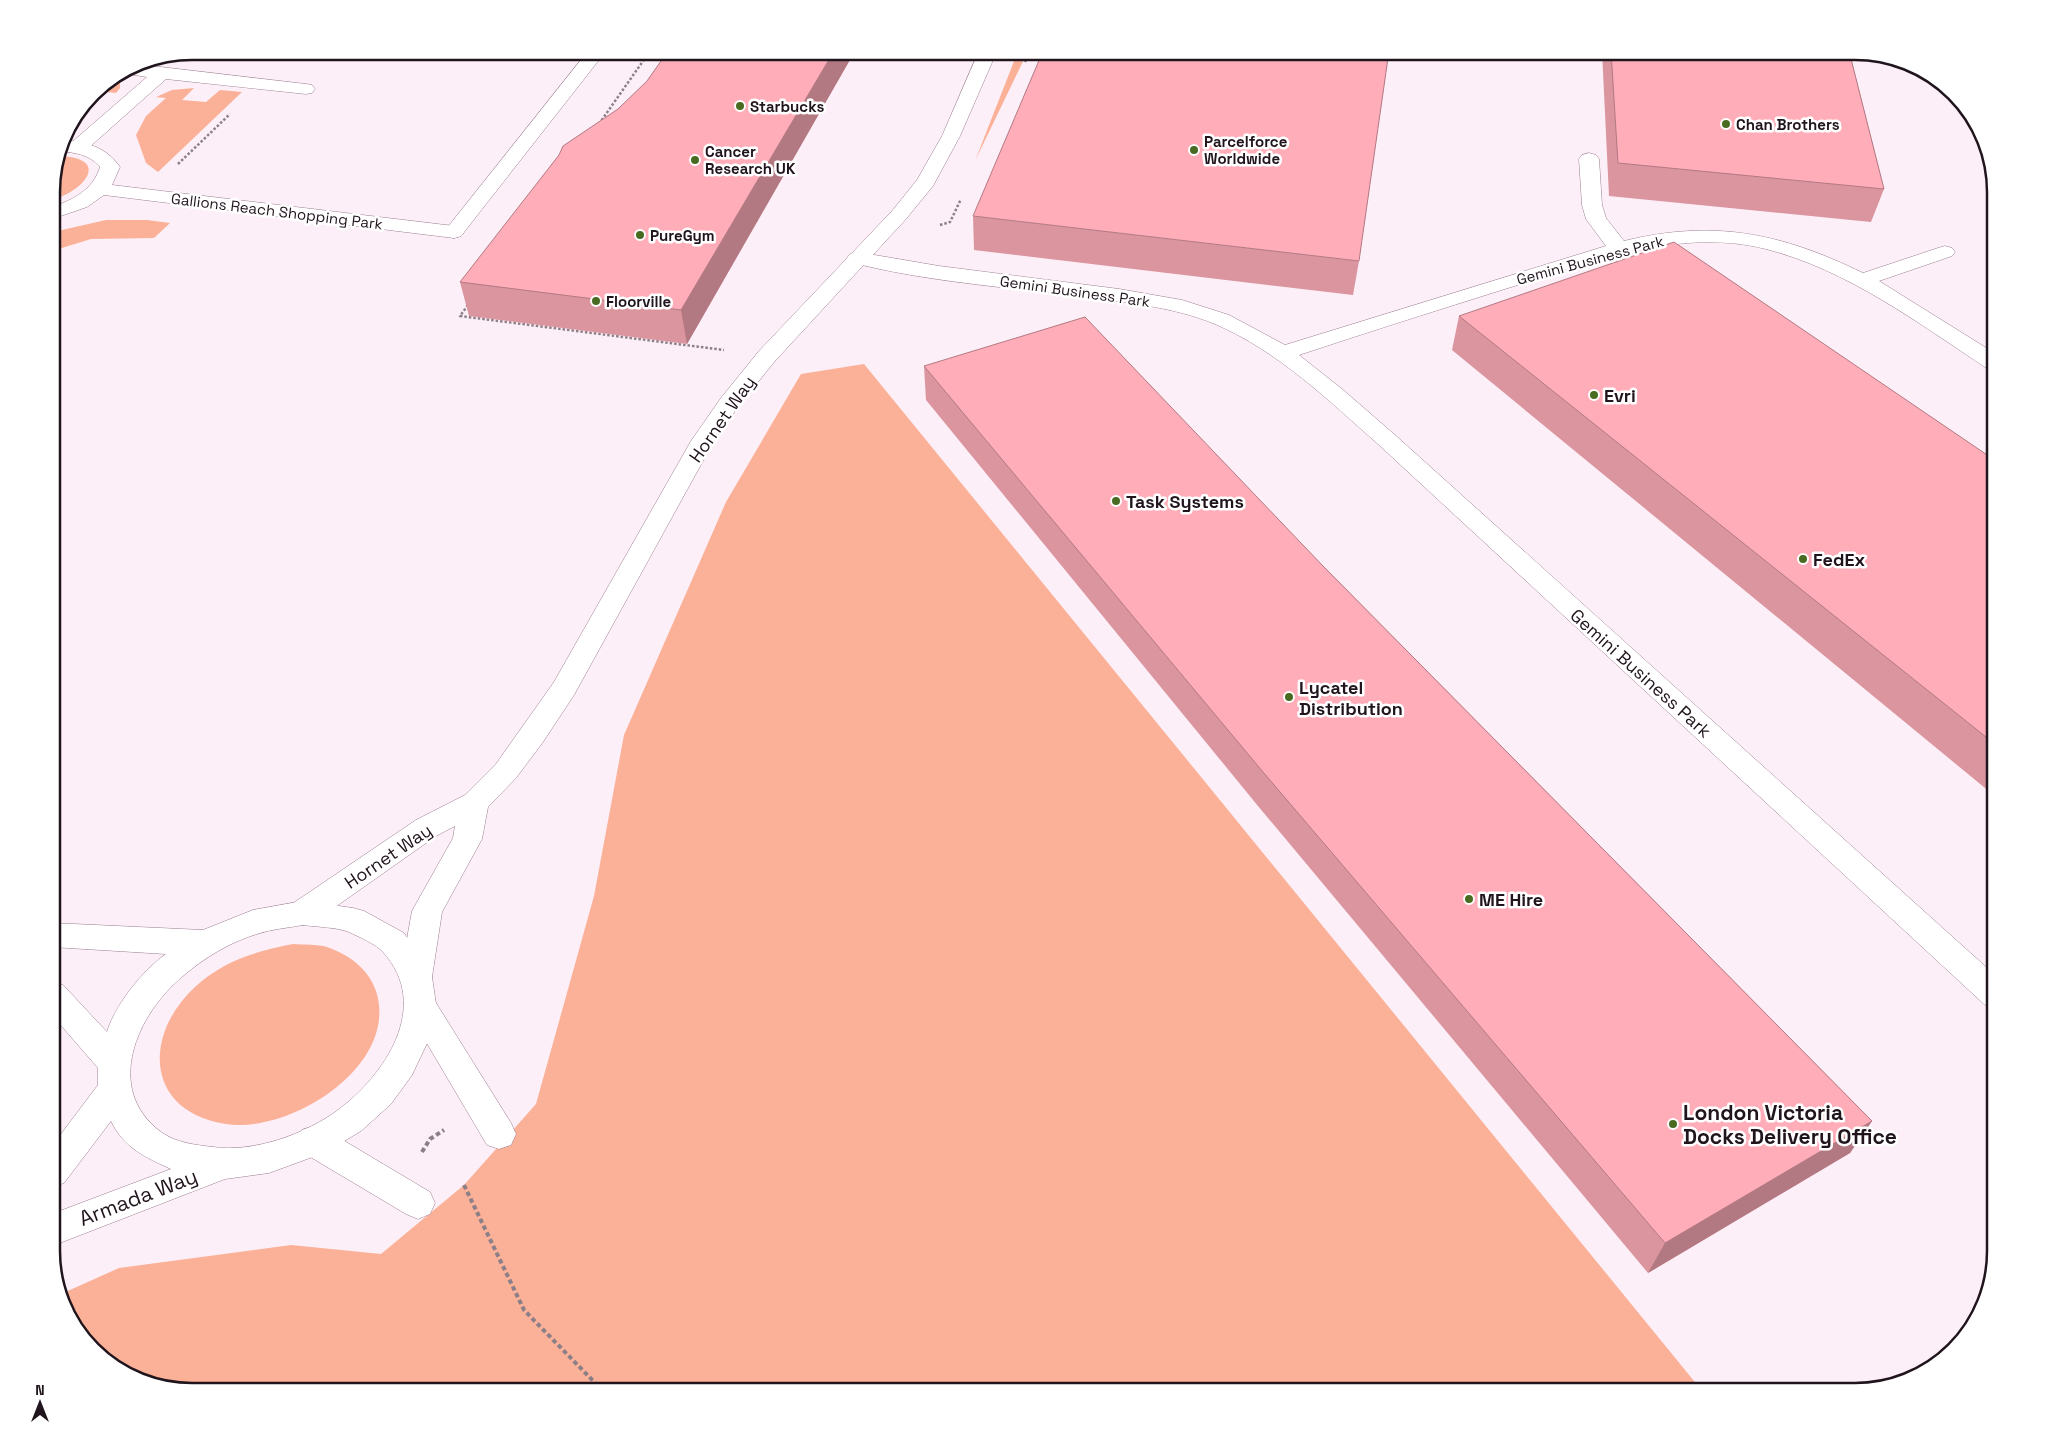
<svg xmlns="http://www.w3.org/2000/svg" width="2047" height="1443" viewBox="0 0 2047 1443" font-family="'Space Grotesk',sans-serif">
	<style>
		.green { fill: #fbb197 }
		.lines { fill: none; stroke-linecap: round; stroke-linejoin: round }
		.lane-casing { stroke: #9b7d90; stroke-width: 1 }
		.street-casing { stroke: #9b7d90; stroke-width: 1 }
		.secondary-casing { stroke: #9b7d90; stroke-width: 1 }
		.path-far1 { stroke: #8c7f88; stroke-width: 2.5; stroke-dasharray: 2.5 2; stroke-linecap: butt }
		.path { stroke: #8c7f88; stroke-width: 4; stroke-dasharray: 4.5 3; stroke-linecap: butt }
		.lane { fill: #fff; fill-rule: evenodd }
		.street { fill: #fff; fill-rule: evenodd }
		.secondary { fill: #fff; fill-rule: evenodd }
		.wall { fill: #db959f }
		.shaded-wall { fill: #b27982 }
		.building { fill: #ffadb9; stroke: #b27982 }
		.poi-dot { fill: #496a21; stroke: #fff; stroke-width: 2 }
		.labels { text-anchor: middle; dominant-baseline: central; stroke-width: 5; stroke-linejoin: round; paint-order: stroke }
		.far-poi-label { font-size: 15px; font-weight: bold; fill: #21151d; stroke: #fff; text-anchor: start }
		.far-street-label { font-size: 15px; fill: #21151d; stroke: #fff }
		.poi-label { font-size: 18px; font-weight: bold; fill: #21151d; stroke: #fff; text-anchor: start }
		.street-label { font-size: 18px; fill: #21151d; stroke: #fff }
		.near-poi-label { font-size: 21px; font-weight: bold; fill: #21151d; stroke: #fff; text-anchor: start }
		.near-street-label { font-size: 21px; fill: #21151d; stroke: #fff }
		.rim { fill: none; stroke: #21151d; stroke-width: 2.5 }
	</style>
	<rect width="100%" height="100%" fill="#fdeff8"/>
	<g class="green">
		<polygon points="1018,51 1028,51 975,161"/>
		<polygon points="113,79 120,82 120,88 116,93 107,92 76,116 93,92"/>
		<polygon points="194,88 182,100 206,102 220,90 242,92 158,172 146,163 136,135 146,116 166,98 156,97 172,90"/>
		<path d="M 59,156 C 112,158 84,191 52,200 L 52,183 Z"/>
		<polygon points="106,220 147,220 170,223 154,238 91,239 52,251 52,234 62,230"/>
		<polygon points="864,364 1703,1392 192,1392 147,1384 107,1363 66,1313 61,1294 119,1268 291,1245 381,1254 464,1185 536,1104 594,896 624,735 726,502 801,374"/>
		<path d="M 293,944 C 304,945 317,944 327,947 C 349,955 368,968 376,991 C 400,1065 291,1134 226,1124 C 146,1112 142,1036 195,987 C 223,961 256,951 293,944 Z"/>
	</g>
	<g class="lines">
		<g class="lane-casing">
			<g id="lane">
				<polygon points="588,51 606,51 461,236 454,238 447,236 444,232 447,228"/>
				<polygon points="135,64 306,84 312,85 315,89 312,93 306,94 166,79 85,151 78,153 71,151 68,147 71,143 147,77 122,73"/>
				<path d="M 1589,153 L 1596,155 L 1599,159 L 1602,205 L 1606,218 L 1624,241 C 1714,219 1781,233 1863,273 L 1938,248 L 1945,246 L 1952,248 L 1955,252 L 1952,256 L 1879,281 L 1996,354 L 1996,371 L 1988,369 C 1918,323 1848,270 1766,249 C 1679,227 1590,263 1508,288 C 1438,310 1368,332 1299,355 L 1342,389 L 1395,435 L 1996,976 L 1996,1009 L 1985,1005 L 1379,445 C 1328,400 1278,351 1215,324 C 1174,307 1129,303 1086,297 C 1007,287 927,282 850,262 L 847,258 L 850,254 L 857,252 L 939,266 L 1119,289 L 1182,300 L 1229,315 L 1285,345 L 1606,246 L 1586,219 L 1582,205 L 1579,159 L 1582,155 Z"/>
				<polygon points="420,991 431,995 511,1123 516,1134 511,1145 499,1149 487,1145 409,1013 404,1004 409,995"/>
				<polygon points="314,1126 326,1130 430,1192 435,1203 430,1214 418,1219 406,1214 302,1152 297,1141 302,1130"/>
			</g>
		</g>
		<g class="street-casing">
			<g id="street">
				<polygon points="979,51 997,51 960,136 933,186 906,219 775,361 737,408 714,441 574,695 543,742 516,778 488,807 482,839 442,912 432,977 427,986 416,990 405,986 400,977 412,911 453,838 455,826 436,836 314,922 303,925 292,922 288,913 292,904 416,820 465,795 496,764 554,682 691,441 721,398 759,351 892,211 917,180 942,136"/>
				<path d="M 63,140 C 87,142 106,147 120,167 L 112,185 L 454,226 L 461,228 L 464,232 L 461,236 L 454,238 L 104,195 L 87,207 L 52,219 L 52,207 C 73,200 93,190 100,167 C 89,154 76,153 60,151 Z"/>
			</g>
		</g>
		<g class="secondary-casing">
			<path id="secondary" d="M 303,901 L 353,908 L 364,911 L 404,933 L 427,968 L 432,977 L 436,1004 L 431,1035 L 412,1075 L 391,1104 L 361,1131 L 326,1152 L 269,1173 L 225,1179 L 52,1246 L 52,1214 L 171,1169 C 145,1157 124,1148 111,1121 L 64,1183 L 52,1187 L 52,1146 L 98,1085 L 98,1068 L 52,1015 L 52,981 L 63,985 L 107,1032 C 115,1005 143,970 166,954 L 52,947 L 52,923 L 203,930 L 253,910 ZM 303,925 C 317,927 336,927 349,932 C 359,937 376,944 383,952 C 432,1006 385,1075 338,1110 C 306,1134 253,1153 213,1147 C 196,1145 176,1143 161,1132 C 103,1089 137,1014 183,976 C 204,958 230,942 257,934 C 271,929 288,928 303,925 Z"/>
		</g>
		<g class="path-far1">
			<polyline points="1025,62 1030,51"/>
			<polyline points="599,124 650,51"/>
			<polyline points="178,164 230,114"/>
			<polyline points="940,225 950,222 961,199"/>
			<polyline points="468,305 460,316 724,350"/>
		</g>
		<g class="path">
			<polyline points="422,1152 430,1139 444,1130"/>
			<polyline points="464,1185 524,1310 604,1392"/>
		</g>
		<use href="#lane" class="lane"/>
		<use href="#street" class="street"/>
		<use href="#secondary" class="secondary"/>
	</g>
	<g class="wall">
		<polygon points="855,51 687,344 469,316 460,282"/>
		<polygon points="1602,51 1849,51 1884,189 1871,222 1609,196"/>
		<polygon points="973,216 1359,261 1353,295 974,250"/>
		<polygon points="1459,316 1996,461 1996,797 1452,350"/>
		<polygon points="924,366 1323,566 1872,1121 1850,1153 1648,1273 1258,806 926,400"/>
	</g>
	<g class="shaded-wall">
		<polygon points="834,51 855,51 687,344 681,310"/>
		<polygon points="1872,1121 1850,1153 1648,1273 1665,1243"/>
	</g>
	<g class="building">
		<polygon points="668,51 834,51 681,310 460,282 559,155 563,146 618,109 647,81"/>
		<polygon points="1043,51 1389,51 1359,261 973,216"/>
		<polygon points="1611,51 1849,51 1884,189 1618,163"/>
		<polygon points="1674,242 1996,461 1996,745 1459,316"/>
		<polygon points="1085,317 1323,566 1872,1121 1665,1243 1263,772 924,366"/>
	</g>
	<g class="poi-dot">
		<circle cx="740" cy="106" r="5"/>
		<circle cx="1726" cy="124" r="5"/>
		<circle cx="1194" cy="150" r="5"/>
		<circle cx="695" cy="160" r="5"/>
		<circle cx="640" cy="235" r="5"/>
		<circle cx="596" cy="301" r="5"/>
		<circle cx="1594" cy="395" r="5"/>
		<circle cx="1116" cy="501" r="5"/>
		<circle cx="1803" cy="559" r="5"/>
		<circle cx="1289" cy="697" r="5"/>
		<circle cx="1469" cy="899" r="5"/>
		<circle cx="1673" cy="1124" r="5"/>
	</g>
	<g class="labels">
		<g class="far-poi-label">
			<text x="750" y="106">Starbucks</text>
			<text x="1736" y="124">Chan Brothers</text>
			<text x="1204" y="141">Parcelforce<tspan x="1204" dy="17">Worldwide</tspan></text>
			<text x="705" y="151">Cancer<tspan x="705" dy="17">Research UK</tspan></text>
			<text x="650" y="235">PureGym</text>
			<text x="606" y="301">Floorville</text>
		</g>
		<g class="far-street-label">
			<text transform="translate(277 211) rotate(7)">Gallions Reach Shopping Park</text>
			<text transform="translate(1590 260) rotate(-15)">Gemini Business Park</text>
			<text transform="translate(1075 291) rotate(8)">Gemini Business Park</text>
		</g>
		<g class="poi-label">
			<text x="1604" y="395">Evri</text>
			<text x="1126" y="501">Task Systems</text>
			<text x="1813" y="559">FedEx</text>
			<text x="1299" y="687">Lycatel<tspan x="1299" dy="21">Distribution</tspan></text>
			<text x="1479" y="899">ME Hire</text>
		</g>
		<g class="street-label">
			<text transform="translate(722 419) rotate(-55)">Hornet Way</text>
			<text transform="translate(1641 673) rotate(42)">Gemini Business Park</text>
			<text transform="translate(388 856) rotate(-34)">Hornet Way</text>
		</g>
		<g class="near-poi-label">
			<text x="1683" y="1112">London Victoria<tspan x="1683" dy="24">Docks Delivery Office</tspan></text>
		</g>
		<g class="near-street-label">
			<text transform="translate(138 1197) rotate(-21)">Armada Way</text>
		</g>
	</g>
	<path d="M0 0H2047V1443H0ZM192 60H1855A132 132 0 0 1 1987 192V1251A132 132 0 0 1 1855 1383H192A132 132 0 0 1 60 1251V192A132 132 0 0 1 192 60Z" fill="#fff" fill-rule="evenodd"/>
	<path class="rim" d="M192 60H1855A132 132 0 0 1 1987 192V1251A132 132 0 0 1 1855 1383H192A132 132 0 0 1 60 1251V192A132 132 0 0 1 192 60Z"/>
	<g transform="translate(40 1403)" stroke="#ffffff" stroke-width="4" paint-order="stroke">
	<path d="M0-4L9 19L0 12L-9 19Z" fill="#21151d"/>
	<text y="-8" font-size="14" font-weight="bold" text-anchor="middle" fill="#21151d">N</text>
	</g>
</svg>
